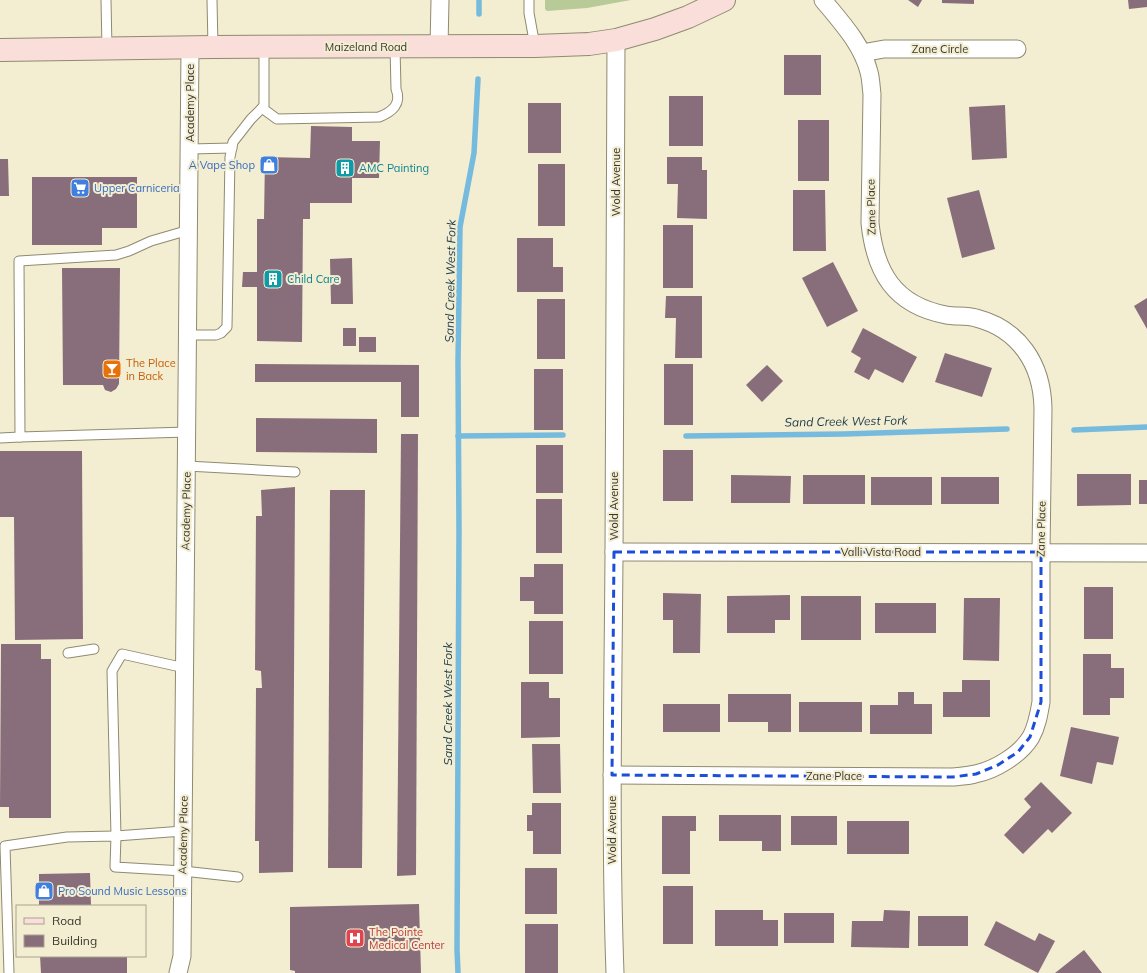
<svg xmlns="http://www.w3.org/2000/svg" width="1147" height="973" viewBox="0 0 1147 973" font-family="Mulish,sans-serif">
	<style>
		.green { fill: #b7ca97 }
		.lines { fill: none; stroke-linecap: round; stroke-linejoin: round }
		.stream { stroke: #76badd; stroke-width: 5.5 }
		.building { fill: #886e7a }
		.service-casing { stroke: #8f8a70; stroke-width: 11 }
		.minor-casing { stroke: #8f8a70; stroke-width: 19 }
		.secondary-casing { stroke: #8f8a70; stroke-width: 24 }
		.service { stroke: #fff; stroke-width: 9 }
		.minor { stroke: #fff; stroke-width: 17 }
		.secondary { stroke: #faded9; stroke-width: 22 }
		.marked { fill: none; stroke: #1d4ed8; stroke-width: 3; stroke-dasharray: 8 5; stroke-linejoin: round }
		.labels { text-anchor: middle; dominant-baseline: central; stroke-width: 4; stroke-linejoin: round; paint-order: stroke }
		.street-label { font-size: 11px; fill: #39372c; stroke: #f3edd2 }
		.shop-label { font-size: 11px; fill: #366cbe; stroke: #f3edd2; text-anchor: start }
		.culture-label { font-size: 11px; fill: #0d838f; stroke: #f3edd2; text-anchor: start }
		.food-label { font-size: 11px; fill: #c56008; stroke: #f3edd2; text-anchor: start }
		.health-label { font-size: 11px; fill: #be3a42; stroke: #f3edd2; text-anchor: start }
		.water-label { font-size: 12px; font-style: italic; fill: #193948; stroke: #f3edd2 }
	</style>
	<rect width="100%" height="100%" fill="#f3edd2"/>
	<polygon class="green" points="545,0 631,0 587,8 547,11 545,9"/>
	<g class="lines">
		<g class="stream">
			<polyline points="479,14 479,0"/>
			<polyline points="1074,430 1147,427"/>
			<polyline points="458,436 563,435"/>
			<polyline points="686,436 844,434 1007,429"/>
			<polyline points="458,973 457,949 459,531 458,362 460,227 474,153 478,79"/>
		</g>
	</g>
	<g class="building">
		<polygon points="908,0 922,0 918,7"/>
		<polygon points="942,0 974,0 974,4 942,3"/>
		<polygon points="1128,0 1147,0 1147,7 1129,9"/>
		<rect x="784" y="55" width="37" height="40"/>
		<rect x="669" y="96" width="34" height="50"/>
		<rect x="528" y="103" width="33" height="50"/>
		<polygon points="1005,105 1007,158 972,160 969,107"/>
		<rect x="798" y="120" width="31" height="61"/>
		<polygon points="311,126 352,127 352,141 380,141 379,178 352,178 352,203 310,203 310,219 303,219 302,342 257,341 257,287 242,287 243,272 257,272 257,219 264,219 265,157 310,158"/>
		<polygon points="667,157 702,157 702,170 707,170 707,219 677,218 678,184 667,184"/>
		<polygon points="0,159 8,159 9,196 0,196"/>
		<rect x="538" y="164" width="27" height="62"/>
		<polygon points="32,177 137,177 137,228 102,228 102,245 32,245"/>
		<polygon points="793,190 825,190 826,251 793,251"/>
		<polygon points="979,190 995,249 962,258 947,198"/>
		<rect x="663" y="225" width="30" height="63"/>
		<polygon points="517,238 553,238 553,267 563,267 563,292 517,292"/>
		<polygon points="352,258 353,304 331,304 330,259"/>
		<polygon points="833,262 858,311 827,327 802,278"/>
		<polygon points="62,268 120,268 119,384 116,389 111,392 105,390 103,385 63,385"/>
		<polygon points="666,296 702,296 702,358 675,358 676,318 665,318"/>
		<polygon points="1147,298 1147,329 1134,306"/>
		<rect x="537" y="299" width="28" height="60"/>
		<rect x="343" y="328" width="13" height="18"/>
		<polygon points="863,328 917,357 903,383 875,369 869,380 854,372 861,358 851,352"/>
		<rect x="359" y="337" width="17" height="15"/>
		<polygon points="945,353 992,368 982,397 935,382"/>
		<polygon points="255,364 419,365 419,417 401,417 401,382 255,382"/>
		<rect x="664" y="364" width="29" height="61"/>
		<polygon points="767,365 783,381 762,402 746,385"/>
		<rect x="534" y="369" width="29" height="61"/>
		<polygon points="256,418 377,419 377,453 256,452"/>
		<polygon points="401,434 418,434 416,875 397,876"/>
		<rect x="536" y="445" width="27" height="48"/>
		<rect x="663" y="450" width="30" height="51"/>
		<polygon points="0,451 82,451 83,639 15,640 14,517 0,517"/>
		<polygon points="1077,474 1131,474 1131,505 1077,506"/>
		<polygon points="731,475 791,476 790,503 731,503"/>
		<rect x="803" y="475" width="62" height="29"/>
		<rect x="871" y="477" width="61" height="28"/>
		<rect x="941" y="477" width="58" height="27"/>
		<rect x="1139" y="480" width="8" height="24"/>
		<polygon points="295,487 293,872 259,873 259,841 255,841 256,688 262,688 261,671 255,670 256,516 262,516 261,490"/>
		<polygon points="330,490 365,490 362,868 328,868"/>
		<rect x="536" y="499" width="26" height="54"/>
		<polygon points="534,564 563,564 563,614 534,614 534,601 520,601 520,577 534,577"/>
		<rect x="1084" y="587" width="29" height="52"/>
		<polygon points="663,593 701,594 700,653 673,653 673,620 663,620"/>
		<polygon points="790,595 790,620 775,620 775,633 727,633 727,596"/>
		<rect x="801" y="596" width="60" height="44"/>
		<polygon points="964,598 1000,598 999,661 963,660"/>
		<rect x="875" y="603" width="61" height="30"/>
		<rect x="529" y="621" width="34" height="53"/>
		<polygon points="1,644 41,644 41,659 51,659 51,818 9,818 9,807 0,807"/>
		<polygon points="1083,654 1111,654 1111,668 1124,668 1124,698 1110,698 1110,715 1083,715"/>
		<polygon points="962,680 990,680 990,717 943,717 943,692 962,692"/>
		<polygon points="521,682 549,682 549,698 560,698 560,737 521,738"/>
		<polygon points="898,692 914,692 914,704 932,704 932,734 870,734 870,705 898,705"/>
		<polygon points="728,694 791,694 791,732 768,732 768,722 728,722"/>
		<rect x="799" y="702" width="63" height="30"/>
		<rect x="663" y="704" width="57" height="28"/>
		<polygon points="1071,727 1119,737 1113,765 1097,762 1092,784 1060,776"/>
		<polygon points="532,744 560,744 561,793 533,793"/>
		<polygon points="1041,782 1072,813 1052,833 1048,829 1023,854 1004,835 1031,807 1024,799"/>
		<polygon points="532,803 561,803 561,854 533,854 533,831 527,831 527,815 532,815"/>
		<polygon points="719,815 781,815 781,851 762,851 762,841 719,841"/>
		<polygon points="662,816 696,816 696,831 690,831 690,874 662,874"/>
		<rect x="791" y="816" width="46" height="29"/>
		<rect x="847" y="821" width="62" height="33"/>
		<rect x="525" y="868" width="32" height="46"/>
		<polygon points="90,873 91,906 39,906 39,874"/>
		<rect x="663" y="886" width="30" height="58"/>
		<polygon points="419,904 421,973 295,973 295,971 290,970 290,907"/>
		<polygon points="715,910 763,910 763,920 778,920 778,946 715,946"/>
		<polygon points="884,910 910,911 909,948 851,947 852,921 883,921"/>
		<rect x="784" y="913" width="50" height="30"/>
		<rect x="918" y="916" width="50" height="30"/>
		<polygon points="996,921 1035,941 1039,933 1055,941 1038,973 984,945"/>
		<rect x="525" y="924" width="33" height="49"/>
		<polygon points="1084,950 1102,973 1055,973"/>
		<polygon points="40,956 127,956 127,973 41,973"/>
	</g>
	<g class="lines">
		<g class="service-casing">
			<g id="service">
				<polyline points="106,0 107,49"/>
				<polyline points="212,0 213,47"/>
				<polyline points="529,0 529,13 535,46"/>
				<path d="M 262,108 L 277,119 L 379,117 C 392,112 402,104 396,89 L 395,47"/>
				<polyline points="190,149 232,148"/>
				<polyline points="188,335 216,335 221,333 227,327 230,157 233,142 251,119 264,106 264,47"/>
				<polyline points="187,432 20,437 19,261 116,255 129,251 151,241 189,230"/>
				<polyline points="0,438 20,437"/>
				<polyline points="187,466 295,472"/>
				<polyline points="68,653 94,649"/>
				<polyline points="183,831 116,836 112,671 122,654 185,668"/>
				<polyline points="9,973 5,846 67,837 116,836 115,867 183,871 238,877"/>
			</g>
		</g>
		<g class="minor-casing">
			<g id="minor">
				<polyline points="439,47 440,0"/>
				<polyline points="862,53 884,49 1017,49"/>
				<polyline points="614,552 1147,553"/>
				<path d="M 612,775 L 953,777 C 960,776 968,776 975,774 C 995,770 1020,755 1031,737 C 1037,726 1039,714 1041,702 L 1041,552 L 1043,408 C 1042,364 1019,329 976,318 C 966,315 955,317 946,315 C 894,305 875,272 870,223 L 872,94 C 871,87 871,79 869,72 C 862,44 841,22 823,0"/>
				<polyline points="178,973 182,956 190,48"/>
				<path d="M 615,973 C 610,834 613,695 614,556 C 616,384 616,212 616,40"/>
			</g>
		</g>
		<g class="secondary-casing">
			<polyline id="secondary" points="0,50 213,47 535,46 589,44 616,40 655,29 688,17 724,0"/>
		</g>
		<use href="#service" class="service"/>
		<use href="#minor" class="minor"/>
		<use href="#secondary" class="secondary"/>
	</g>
	<path class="marked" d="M 614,552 L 1041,552 L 1041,702 L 1030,737 L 1018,752 L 998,765 L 976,774 L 953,777 L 612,775 Z"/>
	<defs>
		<g id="shop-square" transform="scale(1)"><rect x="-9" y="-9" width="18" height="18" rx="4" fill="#3f7fe0" stroke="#f3edd2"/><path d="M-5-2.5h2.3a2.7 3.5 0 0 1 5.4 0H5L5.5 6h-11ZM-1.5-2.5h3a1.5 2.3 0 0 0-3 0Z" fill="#fff"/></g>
		<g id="building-square" transform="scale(1)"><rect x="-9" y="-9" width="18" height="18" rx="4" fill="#0f9aa8" stroke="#f3edd2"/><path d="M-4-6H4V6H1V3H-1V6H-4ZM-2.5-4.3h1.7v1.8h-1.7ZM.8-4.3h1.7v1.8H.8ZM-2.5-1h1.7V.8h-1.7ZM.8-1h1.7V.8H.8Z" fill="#fff"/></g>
		<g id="supermarket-square" transform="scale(1)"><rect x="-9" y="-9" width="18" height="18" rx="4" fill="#3f7fe0" stroke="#f3edd2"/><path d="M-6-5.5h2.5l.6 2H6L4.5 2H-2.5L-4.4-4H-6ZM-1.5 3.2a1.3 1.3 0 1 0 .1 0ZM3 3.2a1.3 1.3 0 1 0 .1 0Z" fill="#fff"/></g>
		<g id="bar-square" transform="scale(1)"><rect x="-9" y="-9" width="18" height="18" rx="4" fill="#e8710a" stroke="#f3edd2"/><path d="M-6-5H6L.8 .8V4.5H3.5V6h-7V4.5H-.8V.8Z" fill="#fff"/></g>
		<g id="hospital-square" transform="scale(1)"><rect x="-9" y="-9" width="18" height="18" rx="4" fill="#e0444e" stroke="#f3edd2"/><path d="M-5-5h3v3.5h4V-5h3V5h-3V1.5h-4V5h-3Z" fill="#fff"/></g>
	</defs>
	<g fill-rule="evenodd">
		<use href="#shop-square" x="269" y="165"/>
		<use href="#building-square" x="345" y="168"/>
		<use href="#supermarket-square" x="80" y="188"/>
		<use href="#building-square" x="273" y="279"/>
		<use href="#bar-square" x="112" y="369"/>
		<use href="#shop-square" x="44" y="891"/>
		<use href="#hospital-square" x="355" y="938"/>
	</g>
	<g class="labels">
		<g class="street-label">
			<text x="366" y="47">Maizeland Road</text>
			<text x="940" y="49">Zane Circle</text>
			<text transform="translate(190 103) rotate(-90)">Academy Place</text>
			<text transform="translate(616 182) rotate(-90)">Wold Avenue</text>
			<text transform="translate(871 207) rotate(-91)">Zane Place</text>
			<text transform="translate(614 506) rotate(-90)">Wold Avenue</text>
			<text transform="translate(186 511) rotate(-89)">Academy Place</text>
			<text transform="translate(1041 529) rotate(-89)">Zane Place</text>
			<text x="881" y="552">Valli Vista Road</text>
			<text x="834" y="776">Zane Place</text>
			<text transform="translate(612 830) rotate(-90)">Wold Avenue</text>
			<text transform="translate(183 835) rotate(-89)">Academy Place</text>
		</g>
		<g class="shop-label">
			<text x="255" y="165" text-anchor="end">A Vape Shop</text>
			<text x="94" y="188">Upper Carniceria</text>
			<text x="58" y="891">Pro Sound Music Lessons</text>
		</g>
		<g class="culture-label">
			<text x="359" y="168">AMC Painting</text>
			<text x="287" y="279">Child Care</text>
		</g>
		<g class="food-label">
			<text x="126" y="363">The Place<tspan x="126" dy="13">in Back</tspan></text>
		</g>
		<g class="health-label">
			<text x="369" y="932">The Pointe<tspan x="369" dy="13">Medical Center</tspan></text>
		</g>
		<g class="water-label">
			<text transform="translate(450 281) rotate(-89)">Sand Creek West Fork</text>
			<text transform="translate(846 421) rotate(-1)">Sand Creek West Fork</text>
			<text transform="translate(447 704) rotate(-90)">Sand Creek West Fork</text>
		</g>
	</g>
	<rect x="16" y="905" width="130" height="52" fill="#f3edd2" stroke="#a9a490"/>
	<rect x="24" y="918" width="20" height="6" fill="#faded9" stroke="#a9a490"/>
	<text x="52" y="925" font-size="12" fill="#39372c">Road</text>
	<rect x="24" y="935" width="20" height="12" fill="#886e7a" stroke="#a9a490"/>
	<text x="52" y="945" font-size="12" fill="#39372c">Building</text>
</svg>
